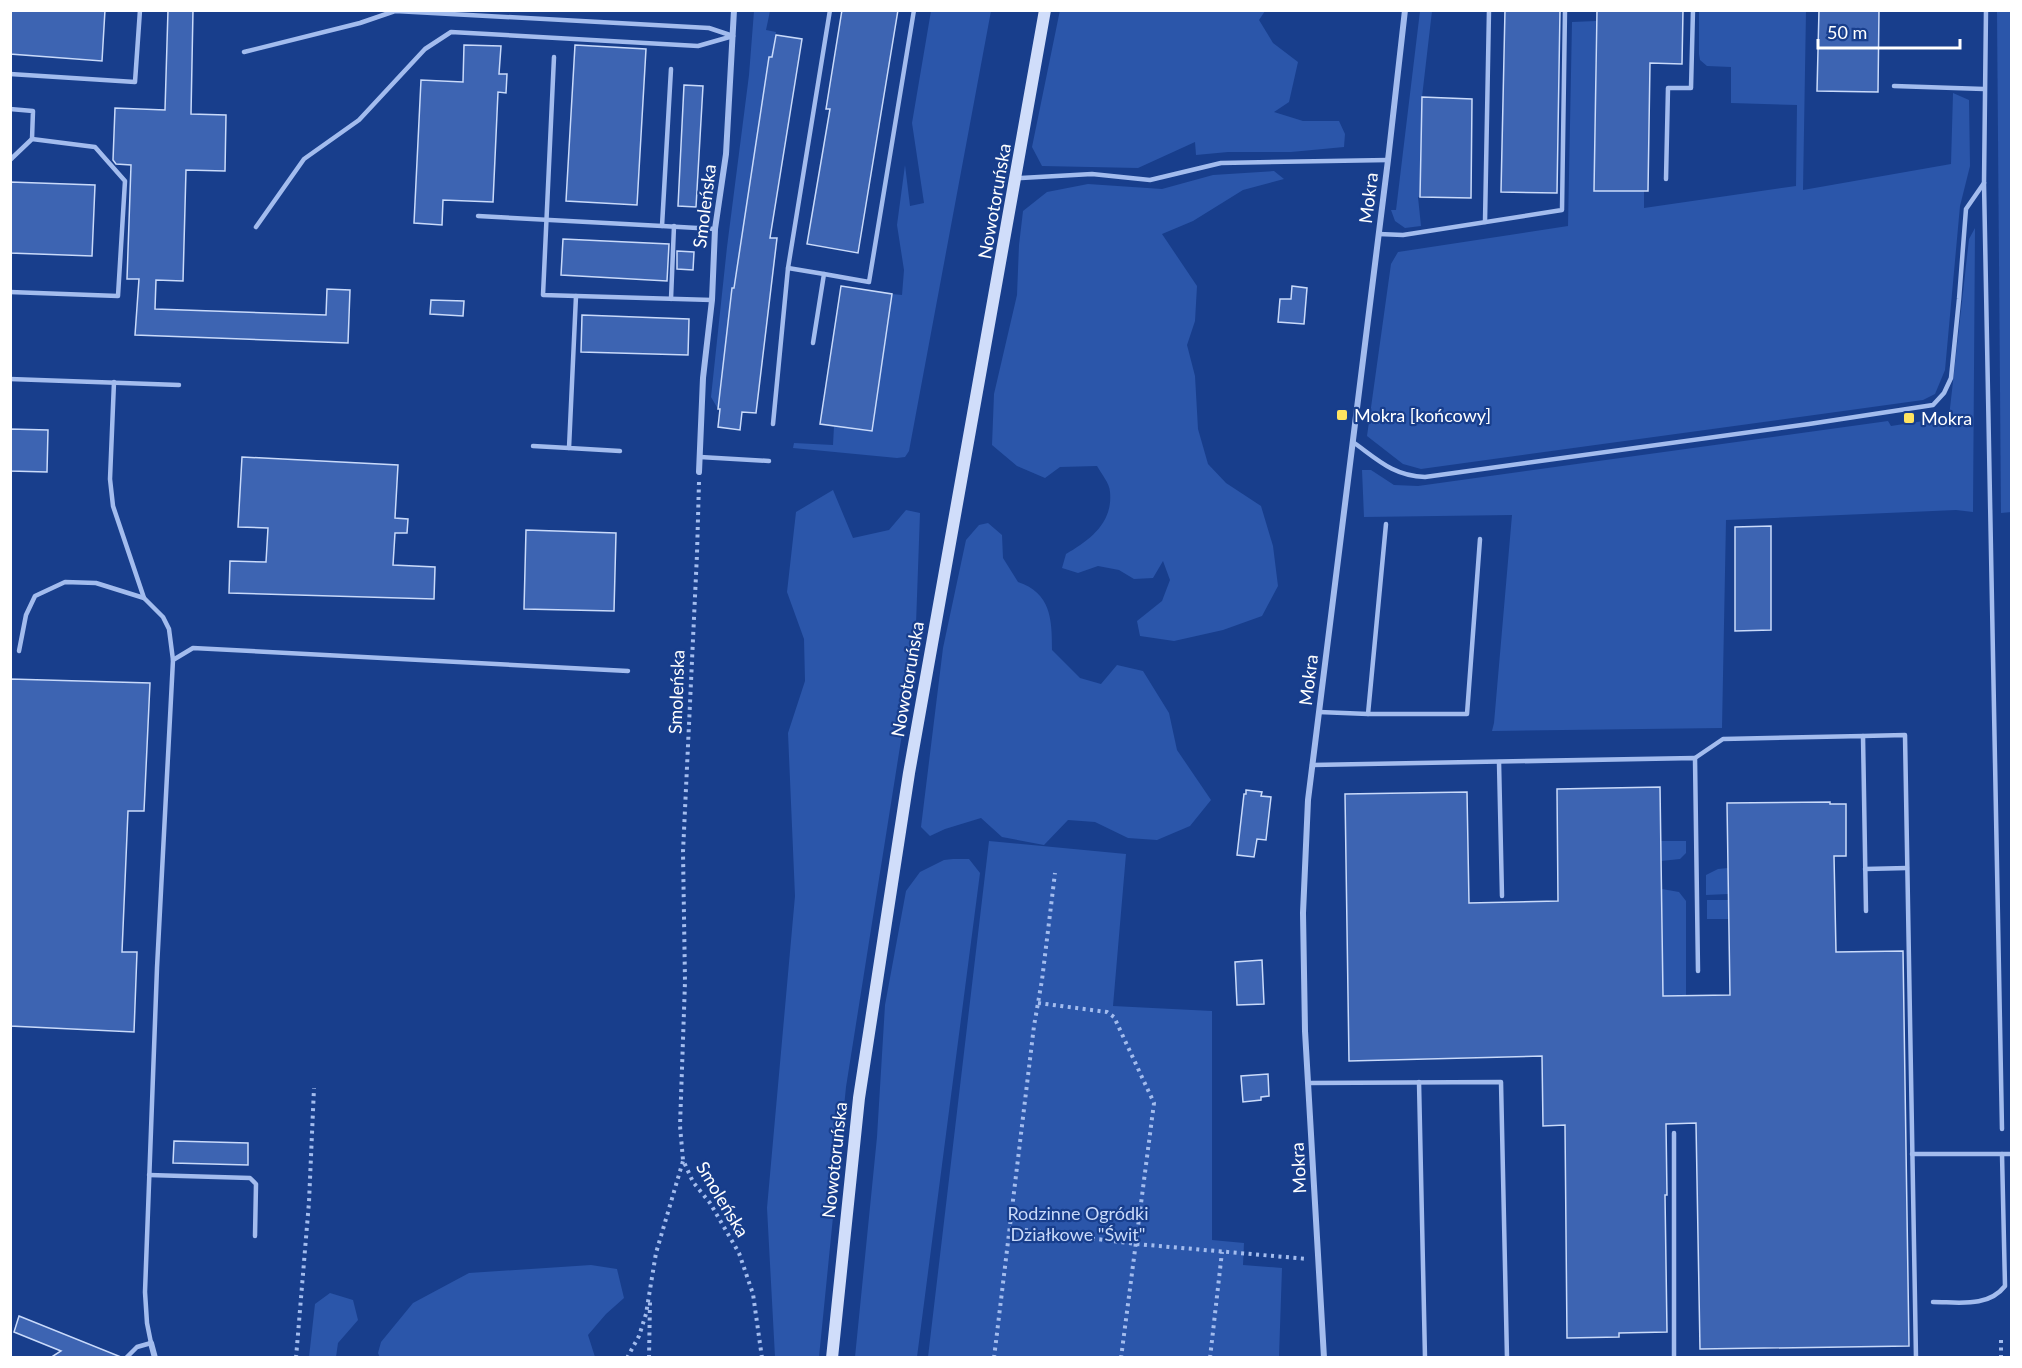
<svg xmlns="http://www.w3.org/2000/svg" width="2022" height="1368" viewBox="0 0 2022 1368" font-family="Lato,sans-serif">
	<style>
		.green { fill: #2b56aa }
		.building { fill: #3d64b2; stroke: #c9dafa; stroke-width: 1.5 }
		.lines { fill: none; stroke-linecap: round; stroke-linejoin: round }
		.path { stroke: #a3bcee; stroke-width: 4; stroke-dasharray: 3 4.5; stroke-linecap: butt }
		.service { stroke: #a3bcee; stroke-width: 4.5 }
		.minor { stroke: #a3bcee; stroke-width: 6 }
		.secondary { stroke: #d0ddfa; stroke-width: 12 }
		.poi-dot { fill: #ffe360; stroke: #183e8c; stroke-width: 2 }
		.labels { text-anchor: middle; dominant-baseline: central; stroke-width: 4.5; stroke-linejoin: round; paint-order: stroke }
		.street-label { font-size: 18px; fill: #fff; stroke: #183e8c }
		.poi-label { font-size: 18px; fill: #fff; stroke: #183e8c; text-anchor: start }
		.park-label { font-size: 18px; fill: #c9dafa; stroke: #183e8c }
	</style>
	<rect width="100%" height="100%" fill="#183e8c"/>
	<g class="green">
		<polygon points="1060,10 1265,11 1259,20 1273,43 1298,62 1289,102 1274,112 1303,121 1339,121 1345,134 1344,147 1291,152 1228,152 1196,155 1195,142 1138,168 1042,166 1032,147"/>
		<polygon points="754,11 770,11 766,30 776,32 772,57 769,57 734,288 732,288 718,409 711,397 727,247 749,75"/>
		<polygon points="931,11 991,11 909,451 905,457 897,458 793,448 794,443 833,445 834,426 872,431 892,294 902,295 904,270 897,225 905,165 910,206 924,203 912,123"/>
		<polygon points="1420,11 1432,11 1422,97 1420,197 1418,197 1421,226 1405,228 1395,221 1391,210 1396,210"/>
		<polygon points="1699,11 1806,11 1803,190 1951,164 1953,93 1969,100 1970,166 1960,206 1945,370 1935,394 1923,400 1421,469 1403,464 1367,436 1391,264 1398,252 1568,226 1572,22 1596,21 1594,190 1644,191 1644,208 1796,186 1797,105 1731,103 1731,67 1707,66 1700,60 1699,54"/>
		<polygon points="1997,11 2012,11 2012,512 2001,513"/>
		<path d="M 1274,171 L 1284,179 L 1243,190 L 1193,221 L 1162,234 L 1197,286 L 1195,321 L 1187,345 L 1195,376 L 1198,429 L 1208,464 L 1226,483 L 1261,506 L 1273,546 L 1278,586 L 1262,616 L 1223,630 L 1174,641 L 1140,636 L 1137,621 L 1162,601 L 1170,580 L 1163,561 L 1153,578 L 1134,579 L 1119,570 L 1098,566 L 1078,573 L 1062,568 L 1066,554 C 1090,540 1113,523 1110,492 C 1110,484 1101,473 1097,466 L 1060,467 L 1045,478 L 1017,466 L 992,445 L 994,394 L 1017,295 L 1019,245 L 1023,211 L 1047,192 L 1088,184 L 1162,189 L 1213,175 Z"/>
		<polygon points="1975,228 1973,512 1956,510 1726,520 1722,728 1492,731 1494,723 1512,515 1364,517 1362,470 1371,470 1394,485 1418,486 1888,421 1891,426 1949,417 1969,239"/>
		<polygon points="833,490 853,538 889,530 906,510 920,513 915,652 846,1087 819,1357 775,1357 767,1208 795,896 788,733 805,681 804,639 787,592 796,512"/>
		<path d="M 988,523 L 1002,535 L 1003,558 L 1018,582 C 1051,593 1052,619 1052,650 L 1080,678 L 1101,684 L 1117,665 L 1143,671 L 1169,713 L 1177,750 L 1211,800 L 1190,826 L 1157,840 L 1128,838 L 1095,822 L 1068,820 L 1044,845 L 1002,837 L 981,818 L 945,829 L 930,836 L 921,827 L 943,648 L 966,540 L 979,525 Z"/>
		<polygon points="989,841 1126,854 1113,1006 1212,1011 1212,1240 1244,1243 1243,1265 1282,1268 1279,1357 928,1357"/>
		<polygon points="1661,841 1686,841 1686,853 1680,859 1661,861"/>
		<polygon points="953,859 969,859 980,873 917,1357 855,1357 877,1137 885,1005 906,891 920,872 944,860"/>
		<polygon points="1728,868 1728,894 1706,895 1706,875 1718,869"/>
		<polygon points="1662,889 1679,892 1686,901 1686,996 1663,996"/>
		<polygon points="1707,900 1728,900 1729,919 1707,919"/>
		<polygon points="591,1265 617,1269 624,1298 606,1314 588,1335 595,1357 380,1358 378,1353 381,1342 413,1303 469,1273"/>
		<polygon points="330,1293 353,1300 358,1320 338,1343 336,1357 309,1357 315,1304"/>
	</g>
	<g class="building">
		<polygon points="10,10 105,10 102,61 10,54"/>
		<polygon points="168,10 193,10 191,114 226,115 225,171 186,170 183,281 156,280 155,309 326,315 327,289 350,290 348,343 135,335 139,279 127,279 131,165 116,164 113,160 115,108 165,110"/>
		<polygon points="842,10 898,10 858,253 807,244 830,109 826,109"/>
		<polygon points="1505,10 1560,10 1557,193 1501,192"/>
		<polygon points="1597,10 1683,10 1682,64 1650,63 1648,191 1594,191"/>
		<polygon points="1819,10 1879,10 1878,92 1817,91"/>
		<polygon points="776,35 802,39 770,238 777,238 756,413 742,412 740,430 718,427 720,409 718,409 732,288 734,288 769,57 772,57"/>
		<polygon points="464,45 501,46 499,74 507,74 506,93 498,92 493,202 443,200 442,225 414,223 421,80 463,82"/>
		<polygon points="575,45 646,49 637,205 566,201"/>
		<polygon points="684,85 703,86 696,207 678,206"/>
		<polygon points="1422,97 1472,99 1471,198 1420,197"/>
		<polygon points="10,182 95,185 92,256 10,253"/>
		<polygon points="563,239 669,244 667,281 561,275"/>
		<polygon points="677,251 694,252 693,270 677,269"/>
		<polygon points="841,286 892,294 872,431 820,424"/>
		<polygon points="1292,286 1307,288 1304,324 1278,322 1280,299 1291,299"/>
		<polygon points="431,300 464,301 463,316 430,314"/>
		<polygon points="582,315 689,319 688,355 581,352"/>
		<polygon points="10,429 48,430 47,472 10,471"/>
		<polygon points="242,457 398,465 395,518 408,519 407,533 395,533 393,565 435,567 434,599 229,593 230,561 266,562 268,528 238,527"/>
		<polygon points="1771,526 1771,630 1735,631 1735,527"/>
		<polygon points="526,530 616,533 614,611 524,609"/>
		<polygon points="10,679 150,683 144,811 128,811 122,952 137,952 134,1032 10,1026"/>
		<polygon points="1660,787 1663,996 1730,995 1727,803 1830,802 1830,804 1846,804 1846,856 1834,856 1836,952 1903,951 1909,1346 1700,1349 1696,1123 1666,1124 1667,1195 1665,1195 1667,1332 1619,1333 1619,1337 1567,1338 1565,1125 1543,1126 1542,1056 1349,1061 1345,794 1467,792 1469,903 1558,901 1557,789"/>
		<polygon points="1246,790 1262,792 1261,796 1271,797 1266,840 1257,839 1254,857 1237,855 1244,794 1246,794"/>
		<polygon points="1262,960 1264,1004 1237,1005 1235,962"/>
		<polygon points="1268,1074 1269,1096 1261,1097 1261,1100 1243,1102 1241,1076"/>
		<polygon points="174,1141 248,1143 248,1165 173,1163"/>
		<polygon points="19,1316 121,1357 121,1358 50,1358 61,1351 14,1332"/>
	</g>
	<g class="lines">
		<g class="path">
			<polyline points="699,482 697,554 683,852 685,982 680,1126 683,1160 693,1182 710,1203 739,1253 753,1294 762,1358"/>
			<polyline points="1038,1003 1107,1012 1114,1017 1154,1103 1121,1358"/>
			<polyline points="1010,1228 1136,1244 1308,1259"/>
			<polyline points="296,1358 309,1202 314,1088"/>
			<polyline points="627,1358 639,1336 646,1314 656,1253 683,1161"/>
			<polyline points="649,1358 650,1301"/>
			<polyline points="994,1358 1034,1026 1042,980 1055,873"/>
			<polyline points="1210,1358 1222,1252"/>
			<polyline points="2001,1358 2001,1336"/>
		</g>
		<g class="service">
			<polyline points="1986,10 1984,183 2002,1129"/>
			<polyline points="244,52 360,23 395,11 709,28 733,36"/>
			<polyline points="554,57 543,295 712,300"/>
			<polyline points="10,74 135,82 140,10"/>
			<polyline points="1894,86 1984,89"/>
			<polyline points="10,109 33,111 32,139"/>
			<polyline points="10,160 32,139 95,147 125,181 118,296 10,292"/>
			<polyline points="1016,177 1021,178 1092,174 1150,180 1221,163 1388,160"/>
			<polyline points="1666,179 1668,88 1691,88 1693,10"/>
			<polyline points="478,216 662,226 671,69"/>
			<polyline points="1485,222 1489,10"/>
			<polyline points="662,226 715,229"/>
			<polyline points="256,227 304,159 359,120 425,49 451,32 698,46 733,36"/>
			<polyline points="1379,234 1403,235 1562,210 1565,10"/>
			<polyline points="788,268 824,274 813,343"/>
			<polyline points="824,274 869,282 914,10"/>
			<polyline points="576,296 569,448 620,451"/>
			<polyline points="671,299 674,226"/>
			<polyline points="10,379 179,385"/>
			<polyline points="114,382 110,479 113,506 144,598 163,617 169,629 173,660"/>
			<polyline points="773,424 788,268 830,10"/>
			<path d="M 1353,442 C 1377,459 1393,476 1425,477 L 1809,424 L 1933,405 L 1944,393 L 1951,378 L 1959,299 L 1966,209 L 1984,183"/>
			<polyline points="533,446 569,448"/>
			<polyline points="700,457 769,461"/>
			<polyline points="19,651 26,615 35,596 65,582 96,583 144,598"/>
			<polyline points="1319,712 1368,714 1386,524"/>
			<polyline points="1368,714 1467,714 1480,539"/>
			<polyline points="1863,736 1905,735 1916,1358"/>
			<polyline points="1695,758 1723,739 1863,736 1866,911"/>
			<polyline points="1499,762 1502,896"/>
			<polyline points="1312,765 1695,758 1698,971"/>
			<polyline points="1865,869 1907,868"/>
			<polyline points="1419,1082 1425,1358"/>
			<polyline points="1308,1083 1501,1082 1507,1358"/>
			<polyline points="1674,1133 1674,1358"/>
			<polyline points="1912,1154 2012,1154"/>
			<polyline points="149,1175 250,1178 256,1184 255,1236"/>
			<path d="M 1933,1302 C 1958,1302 1988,1308 2005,1286 L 2002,1154"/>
			<polyline points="126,1358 137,1347 151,1343 147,1323 145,1292 157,968 173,660 193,648 628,671"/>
		</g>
		<g class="minor">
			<polyline points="699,472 703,378 712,300 715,229 726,154 734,10"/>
			<polyline points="151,1343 155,1358"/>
			<polyline points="1324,1358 1305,1031 1303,913 1308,800 1388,160 1405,10"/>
		</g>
		<polyline class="secondary" points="832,1358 859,1098 909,773 1045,10"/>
	</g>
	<g class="poi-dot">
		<rect x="1336" y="409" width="12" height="12" rx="3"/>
		<rect x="1903" y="412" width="12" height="12" rx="3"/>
	</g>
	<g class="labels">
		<g class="street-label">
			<text transform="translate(1368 198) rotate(-83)">Mokra</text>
			<text transform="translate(994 201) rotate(-80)">Nowotoruńska</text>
			<text transform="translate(704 206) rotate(-83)">Smoleńska</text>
			<text transform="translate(907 679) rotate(-80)">Nowotoruńska</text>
			<text transform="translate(1308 680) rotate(-83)">Mokra</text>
			<text transform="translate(676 692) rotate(-88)">Smoleńska</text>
			<text transform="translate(834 1160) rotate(-84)">Nowotoruńska</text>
			<text transform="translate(1298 1168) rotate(-93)">Mokra</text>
			<text transform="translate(723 1199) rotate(59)">Smoleńska</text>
		</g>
		<g class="poi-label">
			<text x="1354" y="415">Mokra [końcowy]</text>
			<text x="1921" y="418">Mokra</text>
		</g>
		<g class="park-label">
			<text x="1078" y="1213">Rodzinne Ogródki<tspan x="1078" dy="21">Działkowe "Świt"</tspan></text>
		</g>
	</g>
	<rect width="2022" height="1368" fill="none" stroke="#ffffff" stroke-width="24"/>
	<path d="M1818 39v9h142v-9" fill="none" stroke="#ffffff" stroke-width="3"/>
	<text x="1827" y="39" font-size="18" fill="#ffffff" stroke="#183e8c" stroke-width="4.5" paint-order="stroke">50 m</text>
</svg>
